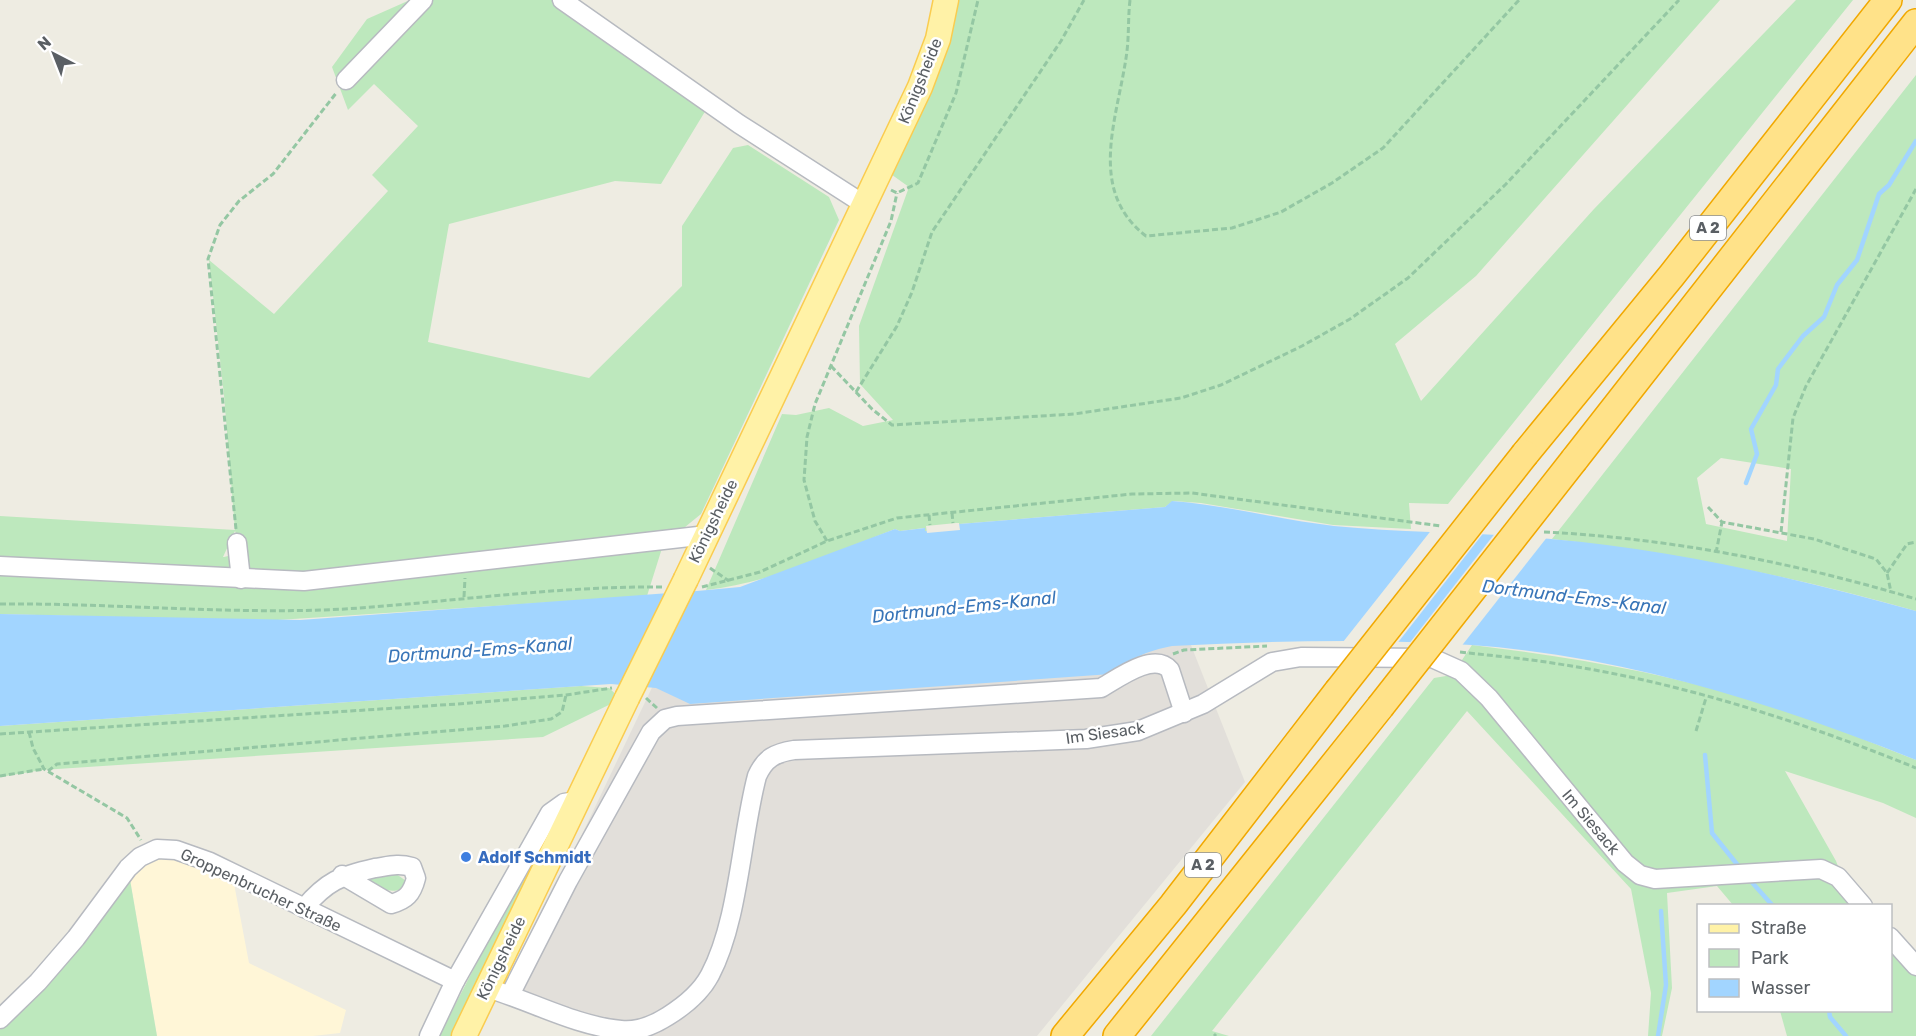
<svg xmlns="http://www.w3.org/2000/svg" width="1916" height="1036" viewBox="0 0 1916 1036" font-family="Rubik,sans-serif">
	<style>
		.commercial { fill: #fff6d7 }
		.industrial { fill: #e2dfda }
		.green { fill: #bde8bd; fill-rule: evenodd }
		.water { fill: #a2d5ff }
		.pier { fill: #eeece2 }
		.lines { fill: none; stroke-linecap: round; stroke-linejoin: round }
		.stream { stroke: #a2d5ff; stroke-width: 4.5 }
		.minor-casing { stroke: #b7bac0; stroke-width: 21 }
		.major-casing { stroke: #facc4f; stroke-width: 27 }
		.highway-casing { stroke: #f1a800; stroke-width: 30 }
		.path { stroke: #94c7a3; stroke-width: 3; stroke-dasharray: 6 3; stroke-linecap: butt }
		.minor { stroke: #fff; stroke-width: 18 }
		.major { stroke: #fff2a7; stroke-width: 24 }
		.highway { stroke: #ffe289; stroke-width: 27 }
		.major-bridge-casing { stroke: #facc4f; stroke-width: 27; stroke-linecap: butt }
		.highway-bridge-casing { stroke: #f1a800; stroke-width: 30; stroke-linecap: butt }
		.major-bridge { stroke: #fff2a7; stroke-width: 24 }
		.highway-bridge { stroke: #ffe289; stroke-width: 27 }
		.shop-dot { fill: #3f7fe0; stroke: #fff; stroke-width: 2 }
		.labels { text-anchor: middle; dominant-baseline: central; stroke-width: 5; stroke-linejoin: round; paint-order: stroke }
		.shield { fill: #fff; stroke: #8c8f92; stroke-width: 1.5 }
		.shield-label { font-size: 15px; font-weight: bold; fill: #5a5f64 }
		.street-label { font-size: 16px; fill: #5a5f64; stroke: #fff }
		.shop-label { font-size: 16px; font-weight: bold; fill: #366cbe; stroke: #fff; text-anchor: start }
		.water-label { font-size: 18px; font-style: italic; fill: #3875b8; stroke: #fff }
	</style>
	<rect width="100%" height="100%" fill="#eeece2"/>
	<polygon class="commercial" points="149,852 232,873 249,963 346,1010 340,1033 313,1036 157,1036 128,868"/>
	<polygon class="industrial" points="1172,597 1245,782 1037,1036 611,1036 504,998 668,654"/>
	<g class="green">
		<path d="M 410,0 L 561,0 L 712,100 L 661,184 L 615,181 L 449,224 L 428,342 L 589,378 L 682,286 L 682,226 L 733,148 L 748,145 L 829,197 L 839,220 L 701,514 L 663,545 L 647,596 L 262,621 L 0,614 L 0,516 L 235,530 L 224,395 L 209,260 L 274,314 L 388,191 L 372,175 L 418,126 L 374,84 L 348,110 L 332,67 L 367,19 ZM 235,531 L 244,552 L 224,557 L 223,557 Z"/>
		<path d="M 958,0 L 1720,0 L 1476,276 L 1395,344 L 1421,401 L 1594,209 L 1796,0 L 1853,0 L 1448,504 L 1409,503 L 1411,529 L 1333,525 L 1201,503 L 1173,501 L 1165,507 L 959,524 L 959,527 L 925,531 L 924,528 L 900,531 L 895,529 C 833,553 772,583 706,590 L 782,414 L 796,415 L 829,408 L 863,426 L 893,420 L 860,384 L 859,326 L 909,187 L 888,172 L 931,92 Z"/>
		<path d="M 1916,75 L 1916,611 C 1796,577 1676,553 1552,539 ZM 1721,458 L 1791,469 L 1787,541 L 1706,524 L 1697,478 Z"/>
		<path d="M 1472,645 C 1570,657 1668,673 1762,703 C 1814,719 1865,740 1916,760 L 1916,818 L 1883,803 L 1785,771 L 1836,861 L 1841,874 L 1867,905 L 1733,905 L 1717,886 L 1667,893 L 1672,988 L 1662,1036 L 1648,1036 L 1651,993 L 1631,889 L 1467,711 L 1212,1031 L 1229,1036 L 1151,1036 L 1434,678 L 1452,675 Z"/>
		<polygon points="581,686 609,688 621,699 543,737 42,770 0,777 0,726"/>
		<polygon points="556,821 455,1036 439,1036 548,825"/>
		<polygon points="128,868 157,1036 0,1036 0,1030 11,1010"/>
		<path d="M 395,873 L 406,881 L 402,889 C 386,895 372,884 358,877 Z"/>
		<polygon points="1891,933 1916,963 1916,1036 1787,1036 1780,1011 1890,1010"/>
	</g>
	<path class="water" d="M 1172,501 C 1227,505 1280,520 1334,526 C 1406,533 1479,532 1551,539 C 1675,550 1797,578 1916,611 L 1916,760 C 1773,703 1625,656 1471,645 C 1371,638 1272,641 1172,646 C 1147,651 1131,658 1111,674 L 690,704 L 656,688 L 611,684 L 0,726 L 0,614 L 300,620 L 697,591 L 740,587 L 895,529 L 900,531 L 925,528 L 925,531 L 959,527 L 959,524 L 1165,507 Z"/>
	<g class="pier">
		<polygon points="956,523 959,523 960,530 927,533 926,526"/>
		<polygon points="1433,528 1485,531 1396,645 1343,642"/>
		<polygon points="1496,532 1548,536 1460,648 1408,645"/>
	</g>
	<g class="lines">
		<g class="stream">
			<polyline points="1746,483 1757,454 1751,429 1776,385 1778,369 1803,336 1824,317 1837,285 1857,260 1879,194 1889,185 1916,141"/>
			<polyline points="1705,755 1712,833 1740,868"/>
			<polyline points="1749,879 1773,906"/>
			<polyline points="1829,1010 1830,1017 1846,1036"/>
			<polyline points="1658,1036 1666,985 1661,911"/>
		</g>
		<g class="minor-casing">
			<g id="minor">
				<polyline points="562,0 739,124 865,205"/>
				<polyline points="346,80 423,0"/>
				<polyline points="237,543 241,579"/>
				<polyline points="0,566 304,581 707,535"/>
				<path d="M 304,908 C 327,881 340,876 375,868 C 389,866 398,863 412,867 L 416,878 C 412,894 406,900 391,904 L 342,875"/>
				<polyline points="1890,937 1916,966"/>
				<path d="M 487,988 C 531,1001 576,1026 621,1030 C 639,1032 654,1025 668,1016 C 684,1006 701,992 710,975 C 739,920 741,836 757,776 C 765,758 775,753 794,750 L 1086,739 L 1138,731 L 1203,704 L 1272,662 L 1301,657 L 1432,658 L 1461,671 L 1489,698 L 1625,863 L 1640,875 L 1655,879 L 1821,869 L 1838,877 L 1863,906"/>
				<path d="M 510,995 L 568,881 L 651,732 L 665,719 L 677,716 L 1101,688 C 1117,679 1154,651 1170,670 L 1184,713"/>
				<polyline points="0,1019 38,982 76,938 128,868 140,857 157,849 176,850 210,862 455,981"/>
				<polyline points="429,1036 455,981 550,813 564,803 576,801"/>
			</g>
		</g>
		<g class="major-casing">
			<g id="major">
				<polyline points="686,579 920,87 938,39 946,0"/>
				<polyline points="464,1036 627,698"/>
			</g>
		</g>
		<g class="highway-casing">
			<g id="highway">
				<polyline points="1525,454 1672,275 1888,0"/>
				<polyline points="1574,460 1916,23"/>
				<polyline points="1065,1036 1173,905 1338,691"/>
				<polyline points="1117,1036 1380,707"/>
			</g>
		</g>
		<g class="path">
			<path d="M 1130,0 C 1128,17 1129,34 1127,51 C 1119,115 1085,189 1146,236 L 1232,228 L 1281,212 L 1332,183 L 1383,148 L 1519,0"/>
			<polyline points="891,190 897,193 918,183 956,93 978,0"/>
			<polyline points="831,366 872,409 892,425 1074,414 1181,398 1221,385 1302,346 1350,319 1408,278 1506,184 1679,0"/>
			<polyline points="856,392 897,326 912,292 932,232 1061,41 1084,0"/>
			<polyline points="1708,507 1722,522 1814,539 1876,559 1887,573 1891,592"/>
			<polyline points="952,513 953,523"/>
			<polyline points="929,515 930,525"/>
			<polyline points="236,529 208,259 220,225 239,201 273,174 337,92"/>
			<path d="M 1544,532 C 1669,538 1796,563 1916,599"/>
			<polyline points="1781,532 1793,418 1806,386 1916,189"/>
			<polyline points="827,541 815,521 804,480 807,437 815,404 891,221 897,193"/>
			<polyline points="1716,553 1722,522"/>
			<polyline points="710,568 729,581"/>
			<polyline points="1887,573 1907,544 1916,542"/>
			<polyline points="702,587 760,572 827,541 897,518 1132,494 1192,493 1441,526"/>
			<polyline points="464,597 465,578"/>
			<path d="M 0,604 C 115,603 230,615 345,609 C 451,602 556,586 662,587"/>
			<path d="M 1460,652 C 1495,656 1530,659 1565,665 C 1682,683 1806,723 1916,768"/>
			<polyline points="1173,654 1184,650 1267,646"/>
			<polyline points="646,698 657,708"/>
			<polyline points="1696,731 1706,698"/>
			<polyline points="29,732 33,748 44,769 127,818 141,840"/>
			<polyline points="0,734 457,704 566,695 612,688"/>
			<polyline points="48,771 57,764 505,726 551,719 562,712 566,695"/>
			<polyline points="0,776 44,769"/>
			<polyline points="1214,1036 1216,1034"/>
		</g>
		<use href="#minor" class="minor"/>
		<use href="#major" class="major"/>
		<use href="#highway" class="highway"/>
		<g class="major-bridge-casing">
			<polyline id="major-bridge" points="627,698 686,579"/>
		</g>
		<g class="highway-bridge-casing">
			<g id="highway-bridge">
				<polyline points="1338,691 1525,454"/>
				<polyline points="1380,707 1574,460"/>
			</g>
		</g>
		<use href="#major-bridge" class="major-bridge"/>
		<use href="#highway-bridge" class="highway-bridge"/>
	</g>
	<circle class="shop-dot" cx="466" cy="857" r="6"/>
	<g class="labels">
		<g class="shield">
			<rect x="1690" y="216" width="36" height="24" rx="4.5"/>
			<rect x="1185" y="853" width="36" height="24" rx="4.5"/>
		</g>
		<g class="shield-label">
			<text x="1708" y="228">A 2</text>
			<text x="1203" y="865">A 2</text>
		</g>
		<g class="street-label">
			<text transform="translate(920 81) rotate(-68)">Königsheide</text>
			<text transform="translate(713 521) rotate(-64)">Königsheide</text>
			<text transform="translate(1105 733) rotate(-8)">Im Siesack</text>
			<text transform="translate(1591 822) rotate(50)">Im Siesack</text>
			<text transform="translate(261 890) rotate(25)">Groppenbrucher Straße</text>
			<text transform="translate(501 958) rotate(-64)">Königsheide</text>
		</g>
		<g class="shop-label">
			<text x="478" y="857">Adolf Schmidt</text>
		</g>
		<g class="water-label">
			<text transform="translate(1574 597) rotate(7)">Dortmund-Ems-Kanal</text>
			<text transform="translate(964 607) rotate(-6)">Dortmund-Ems-Kanal</text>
			<text transform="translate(480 650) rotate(-4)">Dortmund-Ems-Kanal</text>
		</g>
	</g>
	<rect x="1697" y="904" width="195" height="108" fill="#ffffff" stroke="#bdbfc1" stroke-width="1.5"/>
	<rect x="1709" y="924" width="30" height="9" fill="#fff2a7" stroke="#bdbfc1" stroke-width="1.5"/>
	<text x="1751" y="934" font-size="18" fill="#5a5f64">Straße</text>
	<rect x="1709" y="949" width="30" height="18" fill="#bde8bd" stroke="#bdbfc1" stroke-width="1.5"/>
	<text x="1751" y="964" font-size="18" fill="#5a5f64">Park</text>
	<rect x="1709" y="979" width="30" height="18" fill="#a2d5ff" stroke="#bdbfc1" stroke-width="1.5"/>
	<text x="1751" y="994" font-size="18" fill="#5a5f64">Wasser</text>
	<g transform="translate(54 54) rotate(318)" stroke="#ffffff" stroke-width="4.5" paint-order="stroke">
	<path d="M0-4.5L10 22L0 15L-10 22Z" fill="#5a5f64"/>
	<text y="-9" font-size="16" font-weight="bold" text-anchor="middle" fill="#5a5f64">N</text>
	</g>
</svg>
